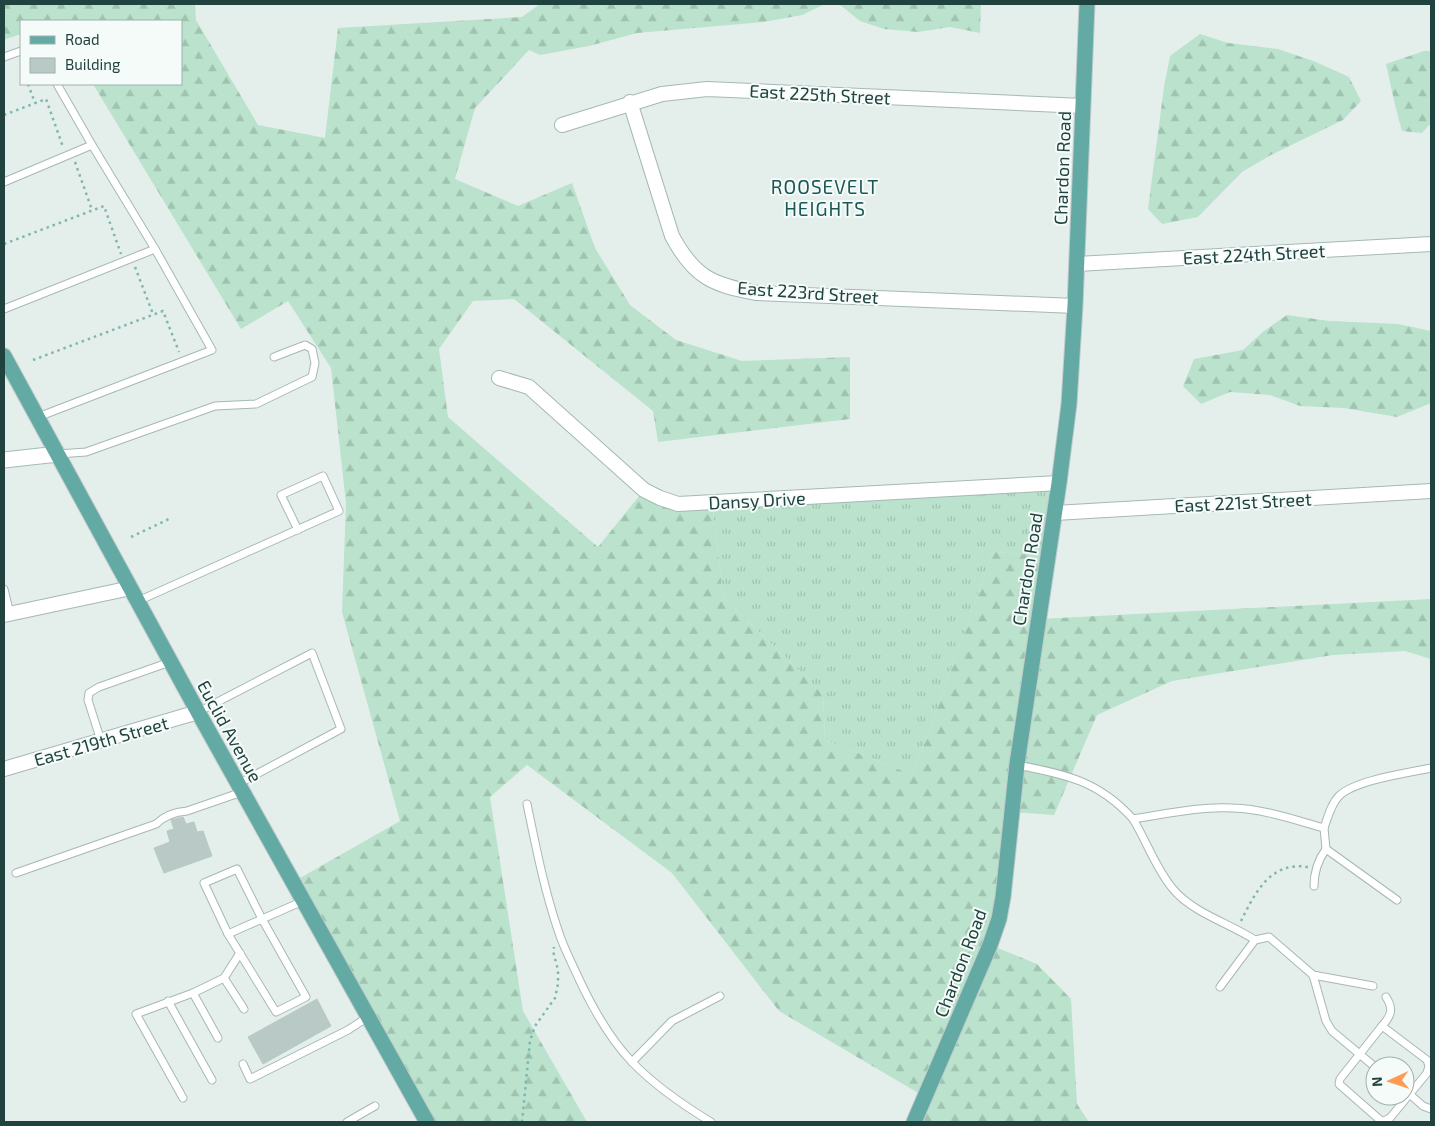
<svg xmlns="http://www.w3.org/2000/svg" width="1435" height="1126" viewBox="0 0 1435 1126" font-family="'Exo 2',sans-serif">
	<style>
		.grass { fill: url(#grass-tufts) }
		.forest { fill: url(#forest-firs) }
		.building { fill: #b9cac6; stroke: #b5cac5 }
		.lines { fill: none; stroke-linecap: round; stroke-linejoin: round }
		.lane-casing { stroke: #a6b8b5; stroke-width: 9 }
		.street-casing { stroke: #a6b8b5; stroke-width: 16 }
		.secondary-casing { stroke: #a1bcb8; stroke-width: 17 }
		.primary-casing { stroke: #c1caca; stroke-width: 17 }
		.path { stroke: #80b6af; stroke-width: 2.5; stroke-dasharray: 2.5 4; stroke-linecap: butt }
		.lane { stroke: #fff; stroke-width: 7 }
		.street { stroke: #fff; stroke-width: 14 }
		.secondary { stroke: #fff; stroke-width: 15 }
		.primary { stroke: #63aaa4; stroke-width: 15 }
		.labels { text-anchor: middle; dominant-baseline: central; stroke-width: 4; stroke-linejoin: round; paint-order: stroke }
		.street-label { font-size: 18px; fill: #214340; stroke: #f5fbf9 }
		.neighbourhood-label { font-size: 19px; letter-spacing: 1px; fill: #195854; stroke: #f5fbf9 }
	</style>
	<defs>
		<pattern id="grass-tufts" width="24" height="20" patternUnits="userSpaceOnUse" patternTransform="scale(1.25)"><rect width="24" height="20" fill="#bae2cc"/><path d="M3 7l-1-3M5 7V3M7 7l1-3M15 17l-1-3M17 17v-4M19 17l1-3" fill="none" stroke="#a0c3b0"/></pattern>
		<pattern id="forest-firs" width="22" height="20" patternUnits="userSpaceOnUse" patternTransform="scale(1.25)"><rect width="22" height="20" fill="#bae2cc"/><path d="M5 1l3.5 6h-7zM16 11l3.5 6h-7z" fill="#a0c3b0"/></pattern>
	</defs>
	<rect width="100%" height="100%" fill="#e4efec"/>
	<polygon class="grass" points="1059,483 1048,556 993,552 913,775 825,740 823,694 723,597 712,502"/>
	<g class="forest">
		<polygon points="4,4 195,4 196,20 258,125 325,138 338,28 522,17 540,4 825,4 802,15 764,22 637,33 589,46 540,55 529,50 475,108 455,179 518,206 572,183 595,248 630,305 676,340 742,361 850,357 850,419 658,442 653,411 514,299 473,301 439,349 448,417 598,547 644,490 660,498 712,502 723,597 823,694 825,740 913,775 993,552 1048,556 1039,619 1431,599 1431,659 1405,651 1333,655 1172,681 1097,715 1054,815 1011,812 990,945 1037,964 1071,999 1077,1104 1089,1122 914,1122 925,1097 779,1011 672,873 527,765 490,797 523,1011 587,1122 427,1122 293,882 400,821 342,612 346,503 331,368 288,301 241,329 93,84 181,84 181,21 21,21 21,34 4,40"/>
		<polygon points="839,4 981,4 980,33 950,27 918,32 884,29 860,21"/>
		<polygon points="1200,34 1228,43 1278,49 1316,62 1349,77 1361,101 1343,120 1271,155 1242,172 1198,217 1162,224 1148,209 1164,87 1170,56"/>
		<polygon points="1424,51 1431,51 1431,123 1422,133 1402,131 1395,105 1386,64"/>
		<polygon points="1287,315 1329,321 1398,324 1431,331 1431,403 1397,417 1344,408 1300,406 1270,395 1230,392 1201,404 1183,386 1194,359 1243,350 1264,331"/>
	</g>
	<g class="building">
		<polygon points="183,817 186,824 194,822 197,832 203,831 212,856 164,873 154,848 170,842 167,831 174,829 171,820"/>
		<polygon points="317,999 331,1026 263,1064 248,1037"/>
	</g>
	<g class="lines">
		<g class="lane-casing">
			<g id="lane">
				<polyline points="4,57 21,51"/>
				<polyline points="4,182 92,145 57,84"/>
				<polyline points="4,309 155,249 92,145"/>
				<polyline points="38,417 212,350 155,249"/>
				<polyline points="58,454 86,452 215,406 256,404 312,377 315,363 312,349 305,345 274,357"/>
				<polyline points="4,589 10,614"/>
				<polyline points="138,601 339,511 323,476 281,495 298,530"/>
				<polyline points="198,712 312,653 341,729 238,784"/>
				<polyline points="101,741 88,700 89,693 99,687 170,662"/>
				<path d="M 1017,765 C 1065,774 1099,781 1133,819 C 1166,814 1199,806 1233,808 C 1264,809 1295,820 1324,828 C 1328,817 1331,804 1339,796 C 1355,780 1408,773 1431,768"/>
				<path d="M 527,804 C 536,847 544,889 558,930 C 563,947 572,963 579,979 C 593,1009 609,1038 632,1062 C 655,1086 683,1105 711,1122"/>
				<path d="M 1133,819 C 1147,842 1156,869 1173,889 C 1193,913 1229,923 1255,940"/>
				<polyline points="1324,828 1326,849 1397,900"/>
				<polygon points="237,869 262,919 306,997 276,1012 228,934 204,883"/>
				<path d="M 16,873 L 156,824 C 164,816 175,812 187,811 L 242,792"/>
				<path d="M 1314,886 C 1314,872 1318,860 1326,849"/>
				<polyline points="228,934 303,901"/>
				<polyline points="1313,975 1373,986"/>
				<polyline points="224,978 244,1009"/>
				<polyline points="1220,987 1255,940 1269,937 1313,975 1326,1021 1332,1031 1375,1067"/>
				<polyline points="168,1001 212,1080"/>
				<polygon points="1382,1026 1427,1060 1429,1066 1427,1073 1390,1118 1384,1121 1380,1120 1339,1084 1340,1079"/>
				<path d="M 1382,1026 C 1391,1016 1394,1009 1386,997"/>
				<polyline points="218,1038 193,993 224,978 240,953"/>
				<polyline points="632,1062 672,1021 720,996"/>
				<polyline points="243,1064 250,1079 348,1030 368,1017"/>
				<polyline points="1405,1090 1423,1106 1431,1109"/>
				<polyline points="183,1098 136,1014 193,993"/>
				<polyline points="347,1122 375,1106"/>
			</g>
		</g>
		<g class="street-casing">
			<g id="street">
				<path d="M 630,102 L 672,236 C 694,277 712,285 757,293 L 1075,306"/>
				<polyline points="562,125 662,94 707,89 1083,106"/>
				<polyline points="1077,264 1431,244"/>
				<polyline points="499,378 529,387 644,490 660,498 678,504 1059,483"/>
				<polyline points="1055,513 1431,491"/>
				<polyline points="4,615 131,588"/>
				<polyline points="4,769 198,712"/>
			</g>
		</g>
		<g class="secondary-casing">
			<polyline id="secondary" points="4,460 58,454"/>
		</g>
		<g class="primary-casing">
			<g id="primary">
				<polyline points="4,356 198,712 427,1122"/>
				<polyline points="914,1122 990,945 999,919 1003,897 1017,764 1059,483 1069,404 1075,306 1087,4"/>
			</g>
		</g>
		<g class="path">
			<polyline points="28,84 35,103"/>
			<polyline points="4,115 46,99 63,147"/>
			<polyline points="75,162 92,210"/>
			<polyline points="4,244 104,206 121,254"/>
			<polyline points="135,267 153,314"/>
			<polyline points="33,360 163,311 179,352"/>
			<polyline points="131,537 169,519"/>
			<path d="M 1241,921 C 1255,893 1270,861 1308,867"/>
			<polyline points="522,1122 530,1041 535,1026 555,998 558,984 558,970 553,951 554,947"/>
		</g>
		<use href="#lane" class="lane"/>
		<use href="#street" class="street"/>
		<use href="#secondary" class="secondary"/>
		<use href="#primary" class="primary"/>
	</g>
	<g class="labels">
		<g class="street-label">
			<text transform="translate(820 94) rotate(3)">East 225th Street</text>
			<text transform="translate(1062 168) rotate(-88)">Chardon Road</text>
			<text transform="translate(1254 254) rotate(-3)">East 224th Street</text>
			<text transform="translate(808 292) rotate(4)">East 223rd Street</text>
			<text transform="translate(757 500) rotate(-3)">Dansy Drive</text>
			<text transform="translate(1243 502) rotate(-3)">East 221st Street</text>
			<text transform="translate(1027 569) rotate(-81)">Chardon Road</text>
			<text transform="translate(230 731) rotate(61)">Euclid Avenue</text>
			<text transform="translate(101 741) rotate(-16)">East 219th Street</text>
			<text transform="translate(960 963) rotate(-69)">Chardon Road</text>
		</g>
		<g class="neighbourhood-label">
			<text x="825" y="186">ROOSEVELT<tspan x="825" dy="22">HEIGHTS</tspan></text>
		</g>
	</g>
	<rect width="1435" height="1126" fill="none" stroke="#214340" stroke-width="10"/>
	<rect x="20" y="20" width="162" height="65" fill="#f5fbf9" stroke="#a0b1af"/>
	<rect x="30" y="36" width="25" height="8" fill="#63aaa4" stroke="#a0b1af"/>
	<text x="65" y="45" font-size="15" fill="#214340">Road</text>
	<rect x="30" y="58" width="25" height="15" fill="#b9cac6" stroke="#a0b1af"/>
	<text x="65" y="70" font-size="15" fill="#214340">Building</text>
	<g transform="translate(1390 1081) rotate(267)"><circle r="24" fill="#f5fbf9" stroke="#a0b1af"/>
	<path d="M0-4L9 19L0 12L-9 19Z" fill="#ff9b52"/>
	<text y="-8" font-size="14" font-weight="bold" text-anchor="middle" fill="#214340">N</text>
	</g>
</svg>
